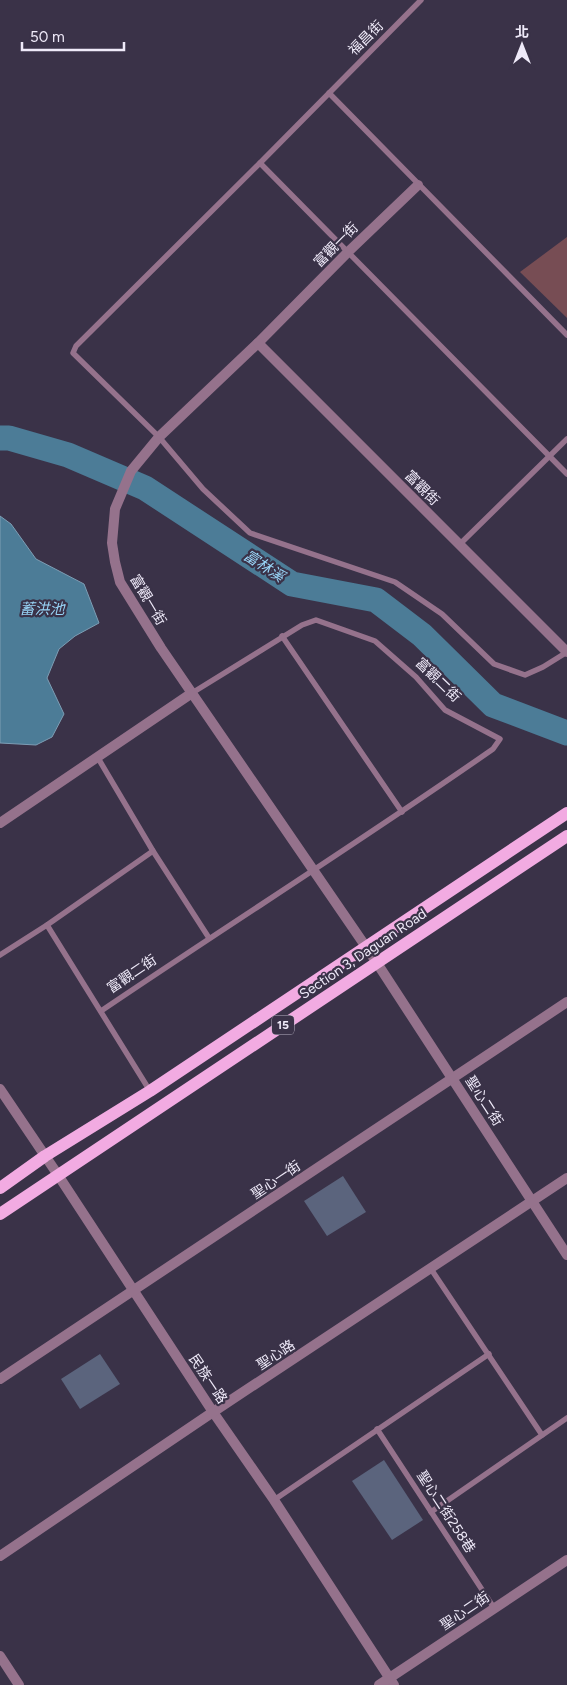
<svg xmlns="http://www.w3.org/2000/svg" width="567" height="1685" viewBox="0 0 567 1685" font-family="Figtree,'Noto Sans TC',sans-serif">
	<style>
		.green { fill: #774d54 }
		.water { fill: #4c7c97; stroke: #7d9db4 }
		.lines { fill: none; stroke-linecap: round; stroke-linejoin: round }
		.river { stroke: #4c7c97; stroke-width: 25 }
		.building { fill: #5b647d }
		.service { stroke: #95728c; stroke-width: 5.5 }
		.minor { stroke: #95728c; stroke-width: 10 }
		.primary { stroke: #f2abe2; stroke-width: 12 }
		.labels { text-anchor: middle; dominant-baseline: central; stroke-width: 4.5; stroke-linejoin: round; paint-order: stroke }
		.shield { fill: #3a3248; stroke: #b9b3c4; stroke-width: 1 }
		.shield-label { font-size: 12px; font-weight: bold; fill: #efeaf9 }
		.street-label { font-size: 14px; fill: #efeaf9; stroke: #3a3248 }
		.water-label { font-size: 15px; font-style: italic; fill: #98d4f6; stroke: #3a3248 }
	</style>
	<rect width="100%" height="100%" fill="#3a3248"/>
	<polygon class="green" points="567,237 567,318 520,272"/>
	<polygon class="water" points="0,516 11,524 36,559 84,584 99,623 75,636 59,649 47,678 64,714 52,737 36,745 0,743"/>
	<g class="lines">
		<polyline class="river" points="0,438 9,438 68,455 145,488 292,584 376,600 422,635 493,705 567,733"/>
	</g>
	<g class="building">
		<polygon points="343,1176 366,1212 327,1236 304,1201"/>
		<polygon points="100,1354 120,1384 80,1409 61,1379"/>
		<polygon points="384,1460 423,1520 392,1540 352,1481"/>
	</g>
	<g class="lines">
		<g class="service">
			<polyline points="421,0 260,163 76,346 73,353 159,437 203,489 250,533 395,582 442,614 494,664 525,675 543,667 567,652"/>
			<polyline points="329,93 567,335"/>
			<polyline points="260,163 567,474"/>
			<polyline points="459,545 567,439"/>
			<polyline points="282,636 402,812"/>
			<polyline points="98,758 153,851 209,938"/>
			<polyline points="47,925 150,1091"/>
			<polyline points="0,955 47,925 153,851"/>
			<path d="M 101,1011 C 231,923 364,839 493,749 L 500,739 L 445,710 L 416,677 L 375,641 L 316,620 L 302,625 L 192,693"/>
			<polyline points="431,1269 542,1435"/>
			<polyline points="377,1429 494,1608"/>
			<polyline points="274,1500 489,1354"/>
			<polyline points="431,1512 567,1418"/>
		</g>
		<g class="minor">
			<polyline points="418,185 348,252 258,343 159,437 131,471 115,509 112,543 115,562 120,582 161,648 377,963 567,1255"/>
			<polyline points="258,343 567,652"/>
			<polyline points="0,823 192,693"/>
			<polyline points="0,1089 58,1175 213,1412 274,1500 394,1685"/>
			<polyline points="0,1379 567,1002"/>
			<polyline points="0,1556 213,1412 567,1178"/>
			<polyline points="0,1656 19,1685"/>
			<polyline points="379,1685 567,1560"/>
		</g>
		<g class="primary">
			<polyline points="0,1188 45,1156 150,1091 567,813"/>
			<polyline points="0,1214 567,836"/>
		</g>
	</g>
	<g class="labels">
		<rect class="shield" x="272" y="1015.5" width="22" height="19" rx="4"/>
		<g class="shield-label">
			<text x="283" y="1025">15</text>
		</g>
		<g class="street-label">
			<text transform="translate(366 38) rotate(-45)">福昌街</text>
			<text transform="translate(336 245) rotate(-45)">富觀一街</text>
			<text transform="translate(422 488) rotate(45)">富觀街</text>
			<text transform="translate(148 600) rotate(59)">富觀一街</text>
			<text transform="translate(438 680) rotate(44)">富觀二街</text>
			<text transform="translate(363 954) rotate(-34)">Section 3, Daguan Road</text>
			<text transform="translate(132 974) rotate(-34)">富觀二街</text>
			<text transform="translate(484 1101) rotate(57)">聖心二街</text>
			<text transform="translate(276 1180) rotate(-34)">聖心一街</text>
			<text transform="translate(276 1355) rotate(-33)">聖心路</text>
			<text transform="translate(208 1379) rotate(56)">民族一路</text>
			<text transform="translate(446 1512) rotate(57)">聖心二街258巷</text>
			<text transform="translate(465 1611) rotate(-34)">聖心二街</text>
		</g>
		<g class="water-label">
			<text transform="translate(264 566) rotate(33)">富林溪</text>
			<text x="42" y="609">蓄洪池</text>
		</g>
	</g>
	<g transform="translate(522 45)" stroke="#3a3248" stroke-width="4" paint-order="stroke">
	<path d="M0-4L9 19L0 12L-9 19Z" fill="#efeaf9"/>
	<text y="-8" font-size="14" font-weight="bold" text-anchor="middle" fill="#efeaf9">北</text>
	</g>
	<path d="M22 42v8h102v-8" fill="none" stroke="#efeaf9" stroke-width="2.5"/>
	<text x="30" y="42" font-size="15" fill="#efeaf9" stroke="#3a3248" stroke-width="4" paint-order="stroke">50 m</text>
</svg>
